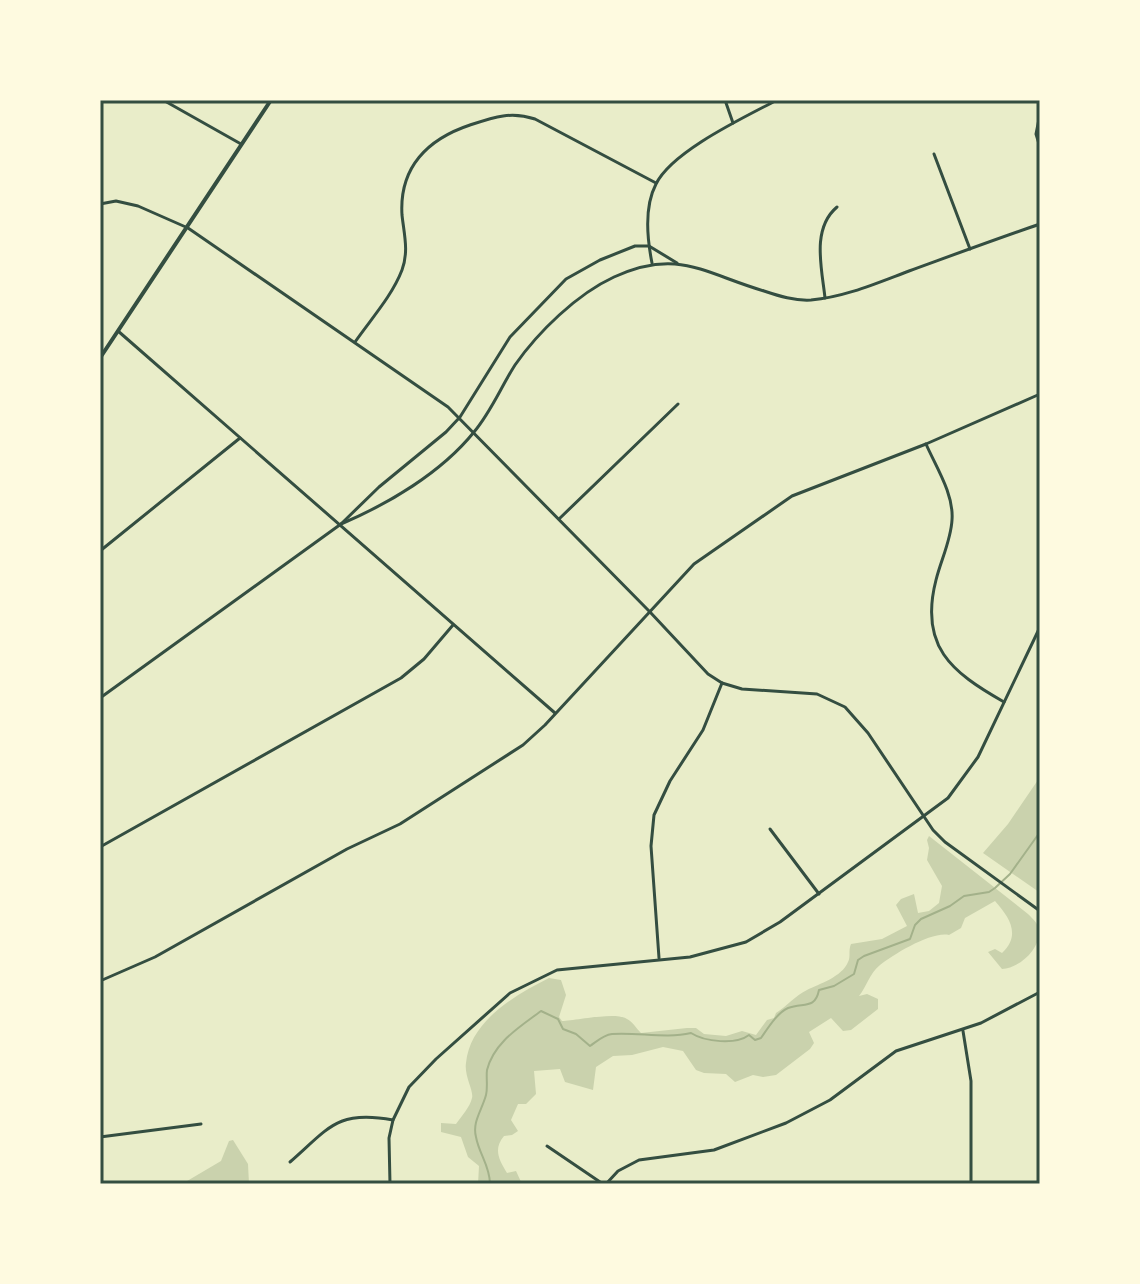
<svg xmlns="http://www.w3.org/2000/svg" width="1140" height="1284" viewBox="0 0 1140 1284" font-family="'PT Serif',serif">
	<style>
		.green { fill: #cad2ad }
		.lines { fill: none; stroke-linecap: round; stroke-linejoin: round }
		.stream { stroke: #a3b18a; stroke-width: 2 }
		.minor { stroke: #344e41; stroke-width: 3 }
		.tertiary { stroke: #344e41; stroke-width: 4 }
		.neatline { fill: none; stroke: #344e41; stroke-width: 3 }
	</style>
	<rect width="100%" height="100%" fill="#e9edc9"/>
	<g class="green">
		<polygon points="1040,777 1040,890 1039,892 983,853 1008,824"/>
		<path d="M 929,836 L 1028,914 C 1033,919 1038,923 1039,930 C 1041,948 1020,968 1002,969 L 988,952 L 995,949 L 1002,953 C 1021,935 1010,918 995,901 L 965,918 L 961,928 L 949,935 C 932,931 894,954 880,965 C 869,974 867,986 859,996 L 867,994 L 878,999 L 878,1009 L 851,1030 L 843,1031 L 831,1018 L 809,1032 L 814,1043 L 810,1049 L 776,1075 L 763,1077 L 753,1075 L 735,1082 L 726,1074 L 704,1073 L 696,1070 L 683,1051 L 663,1047 L 632,1055 L 613,1056 L 596,1067 L 593,1090 L 565,1082 L 560,1069 L 534,1071 L 536,1094 L 526,1104 L 518,1104 L 511,1120 L 518,1131 L 512,1135 L 504,1136 C 493,1149 499,1160 507,1173 L 516,1171 L 522,1184 L 478,1184 L 479,1166 L 468,1157 L 461,1137 L 441,1132 L 441,1123 L 456,1124 C 461,1117 470,1107 472,1098 C 474,1091 464,1076 466,1063 C 470,1021 515,995 549,978 L 561,980 L 566,995 L 559,1017 L 562,1021 C 575,1021 616,1011 627,1019 C 633,1022 636,1028 641,1033 L 687,1028 L 696,1028 L 704,1034 L 726,1036 L 742,1031 L 756,1035 L 767,1020 L 774,1018 L 776,1013 C 787,1006 796,995 807,990 C 819,984 842,977 848,962 C 851,956 848,951 851,944 L 882,939 L 907,926 L 896,905 L 901,899 L 914,894 L 918,913 L 929,911 L 939,903 L 942,886 L 927,860 L 929,848 L 927,840 Z"/>
		<polygon points="233,1140 248,1164 249,1184 182,1184 221,1161 229,1141"/>
	</g>
	<g class="lines">
		<path class="stream" d="M 490,1184 C 490,1166 479,1154 476,1137 C 472,1122 482,1110 486,1095 C 488,1087 486,1078 487,1070 C 494,1042 520,1027 541,1011 L 558,1019 L 563,1029 L 576,1034 L 590,1046 C 596,1042 603,1035 612,1034 C 638,1032 666,1039 691,1033 C 705,1042 736,1045 749,1035 L 755,1040 L 761,1038 C 768,1028 777,1013 788,1008 C 803,1002 815,1010 819,990 L 834,986 L 854,974 L 858,960 L 864,956 L 910,939 L 915,925 L 921,919 L 950,906 L 964,896 L 989,892 L 995,888 L 1010,874 L 1040,832"/>
		<g class="minor">
			<polyline points="163,100 241,144"/>
			<polyline points="725,100 733,123"/>
			<polyline points="1040,114 1036,134 1040,147"/>
			<polyline points="934,154 970,249"/>
			<polyline points="100,204 116,201 138,206 188,228 448,407 650,612 708,674 722,683 742,689 817,694 845,707 868,733 933,830 945,842 1040,911"/>
			<path d="M 652,263 C 647,238 644,207 656,184 C 672,151 745,117 777,100"/>
			<path d="M 825,298 C 822,269 811,229 837,207"/>
			<polyline points="118,331 555,713"/>
			<path d="M 355,342 C 371,319 392,296 402,270 C 409,251 404,234 402,215 C 399,167 428,139 470,125 C 494,117 511,111 535,119 L 656,183"/>
			<path d="M 926,444 C 936,467 954,494 952,520 C 951,540 941,560 936,580 C 919,646 951,672 1004,702"/>
			<polyline points="559,519 678,404"/>
			<path d="M 341,524 C 388,504 441,473 474,432 C 491,412 501,387 515,365 C 538,332 577,294 614,277 C 678,248 703,273 764,291 C 779,296 795,301 811,300 C 845,297 877,283 909,271 C 953,255 996,239 1040,224"/>
			<polyline points="100,551 240,438"/>
			<polyline points="100,698 341,524 379,487 446,432 460,417 510,337 566,279 600,260 635,246 649,246 677,263"/>
			<polyline points="770,829 819,894"/>
			<polyline points="100,847 401,678 424,659 453,625"/>
			<polyline points="659,958 651,846 654,815 670,781 703,730 722,683"/>
			<polyline points="100,981 155,957 347,849 400,824 523,745 545,725 694,564 792,496 926,444 1040,394"/>
			<polyline points="963,1031 971,1081 971,1184"/>
			<polyline points="100,1137 201,1124"/>
			<polyline points="547,1146 603,1184"/>
			<path d="M 290,1162 C 330,1127 337,1110 393,1120"/>
			<polyline points="100,1182 101,1184"/>
			<polyline points="390,1184 389,1138 393,1120 409,1087 436,1059 510,993 557,970 690,957 746,942 780,922 948,798 978,757 1040,627"/>
			<polyline points="606,1184 618,1171 639,1160 714,1150 786,1123 830,1100 896,1051 981,1023 1040,992"/>
		</g>
		<polyline class="tertiary" points="100,358 271,100"/>
	</g>
	<rect width="1140" height="1284" fill="none" stroke="#fefae0" stroke-width="204"/>
	<rect x="102" y="102" width="936" height="1080" class="neatline"/>
</svg>
